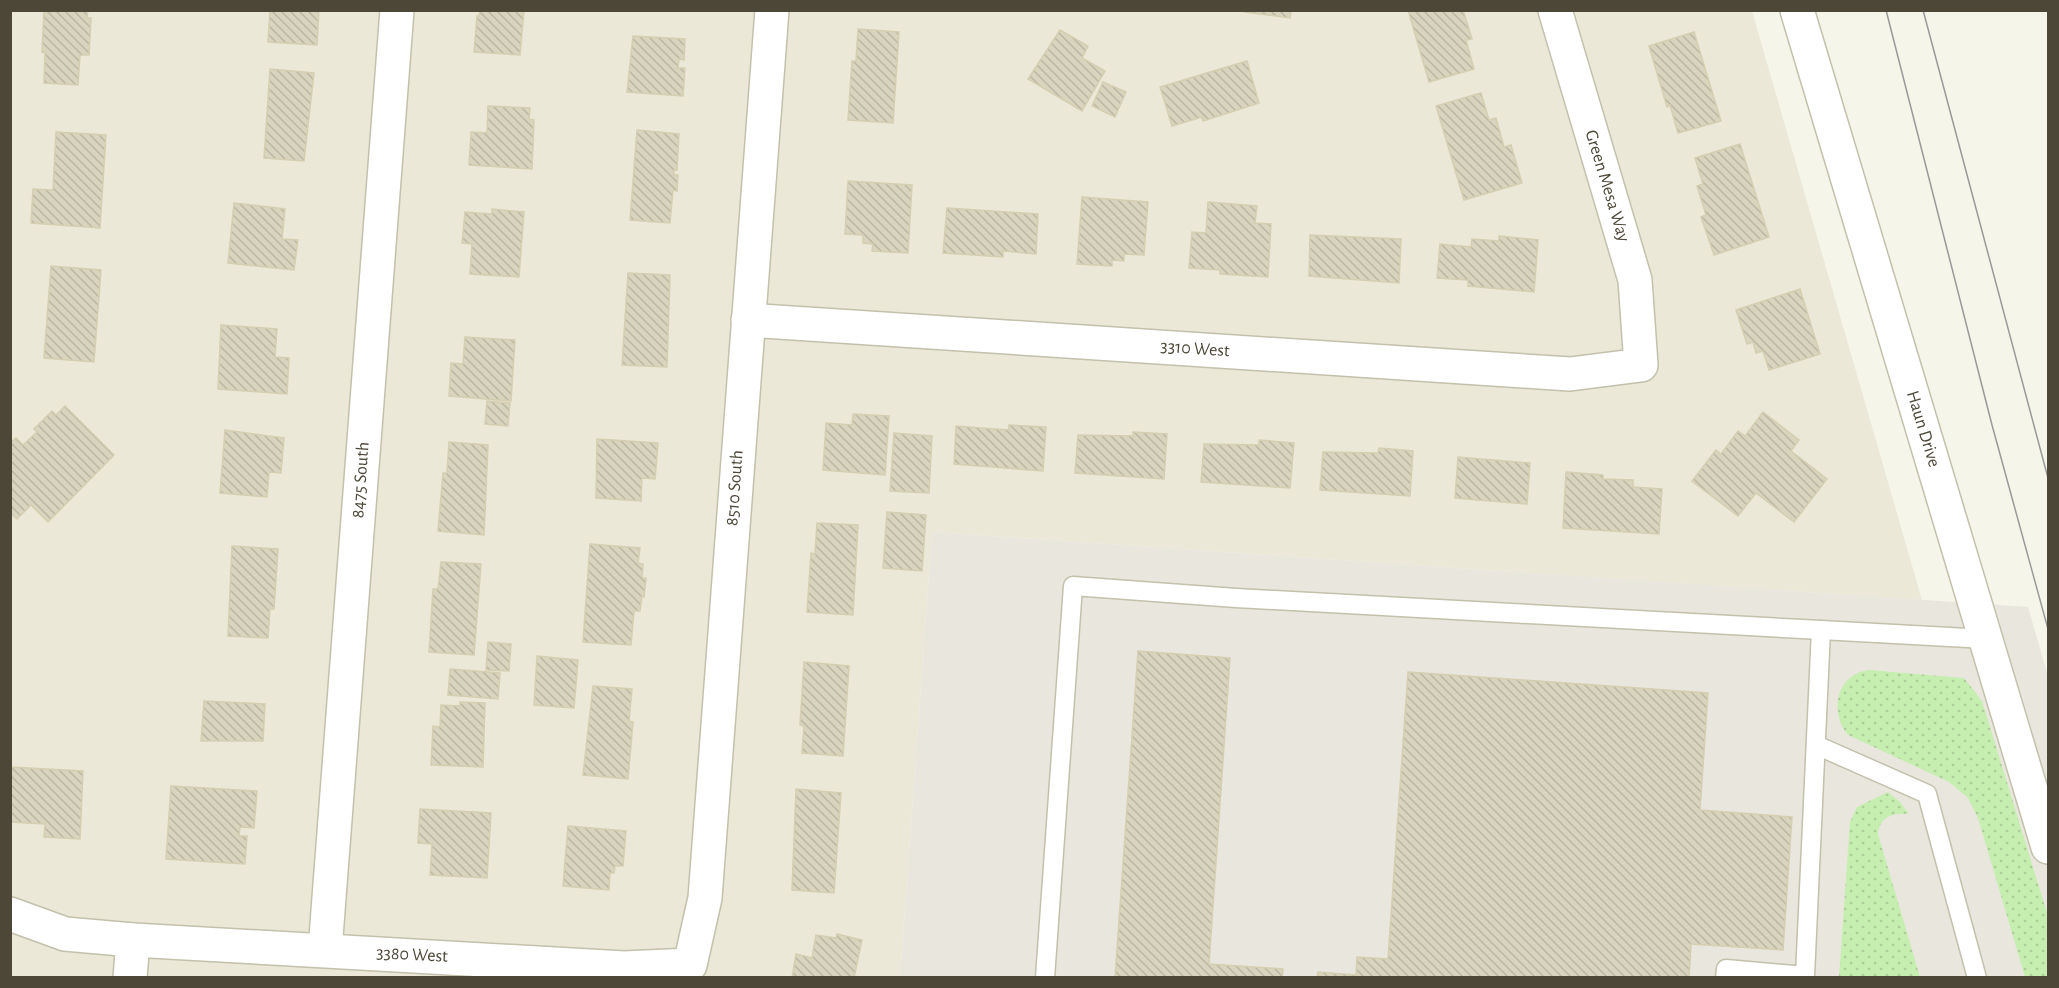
<svg xmlns="http://www.w3.org/2000/svg" width="2059" height="988" viewBox="0 0 2059 988" font-family="'Alegreya Sans',sans-serif">
	<style>
		.residential { fill: #ebe8d8 }
		.industrial { fill: #e9e6de }
		.grass { fill: url(#grass-dots) }
		.building { fill: url(#building-back-hatch); stroke: #d5ceb1; stroke-width: 1.5 }
		.lines { fill: none; stroke-linecap: round; stroke-linejoin: round }
		.service-casing { stroke: #c3c0ab; stroke-width: 21 }
		.minor-casing { stroke: #c3c0ab; stroke-width: 36 }
		.tertiary-casing { stroke: #c3c0ab; stroke-width: 36 }
		.service { stroke: #fff; stroke-width: 18 }
		.minor { stroke: #fff; stroke-width: 33 }
		.tertiary { stroke: #fff; stroke-width: 33 }
		.tram { stroke: #999; stroke-width: 1.5 }
		.labels { text-anchor: middle; dominant-baseline: central; stroke-width: 6; stroke-linejoin: round; paint-order: stroke }
		.street-label { font-size: 18px; fill: #4c4737; stroke: #fff }
	</style>
	<defs>
		<pattern id="grass-dots" width="8" height="8" patternUnits="userSpaceOnUse" patternTransform="scale(1.5)"><rect width="8" height="8" fill="#c6eeb0"/><path d="M2 2h.1M6 6h.1" fill="none" stroke="#accd98" stroke-width="1.8" stroke-linecap="round"/></pattern>
		<pattern id="building-back-hatch" width="6" height="6" patternUnits="userSpaceOnUse" patternTransform="scale(1.5)"><rect width="6" height="6" fill="#d9d4be"/><path d="M-1 5l2 2M0 0l6 6M5-1l2 2" fill="none" stroke="#bcb7a4"/></pattern>
	</defs>
	<rect width="100%" height="100%" fill="#f6f5ea"/>
	<polygon class="residential" points="10,11 1752,11 1922,600 932,532 900,977 11,977"/>
	<polygon class="industrial" points="932,532 2028,607 2048,676 2048,977 900,978"/>
	<g class="grass">
		<path d="M 1869,670 L 1964,678 L 1982,701 L 2048,916 L 2048,977 L 2025,977 L 1978,818 L 1968,798 L 1949,782 L 1848,735 C 1829,712 1836,674 1869,670 Z"/>
		<path d="M 1888,792 L 1900,802 L 1909,814 C 1893,813 1880,816 1878,834 L 1920,977 L 1839,977 L 1850,822 L 1857,807 Z"/>
	</g>
	<g class="building">
		<polygon points="44,10 88,10 87,18 91,18 89,55 80,55 78,85 44,83 45,53 42,52"/>
		<polygon points="270,10 319,10 317,45 268,42"/>
		<polygon points="480,10 524,10 520,55 474,52 477,16 479,16"/>
		<polygon points="1291,10 1290,18 1245,12 1245,10"/>
		<polygon points="1408,10 1463,10 1472,39 1466,40 1474,69 1429,82"/>
		<polygon points="858,29 899,32 893,123 848,120 852,61 856,61"/>
		<polygon points="1060,30 1088,46 1082,58 1105,71 1082,111 1028,79"/>
		<polygon points="1694,32 1721,121 1678,133 1670,105 1667,107 1649,46"/>
		<polygon points="633,36 685,39 684,60 679,59 678,68 685,68 683,96 627,92"/>
		<polygon points="1247,61 1259,103 1203,121 1202,117 1172,126 1160,87"/>
		<polygon points="270,69 314,73 304,161 264,158"/>
		<polygon points="1103,82 1126,92 1115,117 1092,106"/>
		<polygon points="1481,93 1489,120 1496,118 1504,147 1511,145 1522,183 1464,200 1436,106"/>
		<polygon points="488,106 530,108 529,119 534,120 532,169 469,165 471,132 487,133"/>
		<polygon points="637,130 679,134 677,170 674,170 674,175 678,175 677,191 673,190 670,223 630,220"/>
		<polygon points="56,132 106,135 100,228 31,223 33,189 53,190"/>
		<polygon points="1740,144 1769,237 1714,255 1701,217 1706,215 1697,186 1703,184 1695,158"/>
		<polygon points="848,181 912,185 908,253 872,251 873,244 863,243 863,235 845,234"/>
		<polygon points="1082,197 1148,202 1144,255 1124,254 1124,261 1112,260 1112,266 1077,264"/>
		<polygon points="1208,202 1257,206 1255,223 1271,224 1268,277 1220,274 1220,270 1189,268 1192,232 1206,233"/>
		<polygon points="234,203 285,209 282,239 298,240 294,270 228,263"/>
		<polygon points="947,208 1038,214 1036,254 1003,251 1003,257 943,253"/>
		<polygon points="492,209 524,212 519,277 470,274 472,244 462,243 465,212 492,214"/>
		<polygon points="1310,235 1401,239 1399,283 1309,276"/>
		<polygon points="1499,236 1538,240 1534,292 1468,286 1468,280 1437,278 1440,244 1471,247 1472,239 1499,241"/>
		<polygon points="51,266 101,270 94,362 44,358"/>
		<polygon points="628,273 670,275 667,367 622,365"/>
		<polygon points="1800,289 1820,354 1769,370 1763,351 1756,353 1753,342 1747,344 1736,310"/>
		<polygon points="221,325 277,329 275,357 289,358 287,394 218,389"/>
		<polygon points="465,337 515,340 511,401 449,396 451,363 463,364"/>
		<polygon points="487,401 510,403 508,426 485,424"/>
		<polygon points="65,406 114,455 48,522 31,505 17,519 10,513 10,443 16,438 23,445 37,432 34,429 52,411 56,415"/>
		<polygon points="1763,412 1799,440 1791,451 1827,479 1794,522 1756,493 1738,516 1692,481 1716,450 1721,454 1738,431 1745,436"/>
		<polygon points="853,414 889,416 885,475 823,470 826,423 852,425"/>
		<polygon points="1009,425 1046,427 1043,471 954,464 956,426 1009,430"/>
		<polygon points="225,430 284,438 281,473 269,472 267,497 220,493"/>
		<polygon points="1133,432 1167,434 1164,479 1075,473 1078,435 1133,436"/>
		<polygon points="894,433 932,436 929,493 890,491"/>
		<polygon points="597,439 658,443 655,479 642,478 641,501 596,498"/>
		<polygon points="1259,440 1294,443 1290,488 1201,482 1204,444 1259,445"/>
		<polygon points="449,442 488,445 484,535 438,531 443,473 447,473"/>
		<polygon points="1379,448 1413,451 1410,496 1320,490 1323,452 1378,453"/>
		<polygon points="1458,457 1530,463 1527,504 1455,498"/>
		<polygon points="1566,472 1603,475 1603,479 1633,480 1633,487 1662,489 1659,534 1563,528"/>
		<polygon points="887,512 926,515 922,571 883,568"/>
		<polygon points="817,523 858,525 853,615 807,612 811,553 815,554"/>
		<polygon points="590,544 640,548 638,563 643,564 642,578 646,578 644,597 642,596 640,611 634,611 631,645 583,642"/>
		<polygon points="232,546 278,549 274,609 270,609 268,638 228,636"/>
		<polygon points="441,562 481,564 474,655 429,652 433,589 438,589"/>
		<polygon points="488,642 511,644 509,671 486,670"/>
		<polygon points="1138,651 1230,658 1209,964 1283,969 1282,978 1115,978"/>
		<polygon points="537,656 578,660 574,708 534,705"/>
		<polygon points="804,662 849,666 843,756 802,753 804,726 800,725"/>
		<polygon points="450,669 500,673 498,699 448,695"/>
		<polygon points="1408,672 1708,693 1700,810 1792,817 1783,950 1691,944 1689,978 1317,978 1318,972 1356,975 1357,957 1388,959"/>
		<polygon points="593,686 632,689 629,721 633,722 628,779 583,775"/>
		<polygon points="204,701 265,704 263,741 201,741"/>
		<polygon points="460,702 485,703 483,767 431,765 433,726 440,727 441,705 460,706"/>
		<polygon points="10,767 83,771 80,839 44,837 45,824 10,822"/>
		<polygon points="171,786 257,791 254,828 240,827 239,836 247,836 245,864 166,859"/>
		<polygon points="796,789 841,793 834,893 792,890"/>
		<polygon points="420,809 491,813 487,878 430,875 432,844 418,843"/>
		<polygon points="568,826 626,831 623,866 615,866 614,873 610,873 609,890 563,886"/>
		<polygon points="837,934 862,940 854,978 792,978 796,954 812,958 816,935 836,938"/>
	</g>
	<g class="lines">
		<g class="service-casing">
			<g id="service">
				<polyline points="1816,745 1927,794 1977,978"/>
				<polyline points="1045,978 1073,586 1236,598 1821,630"/>
				<polyline points="1725,978 1726,969 1805,976 1821,630 1986,639"/>
			</g>
		</g>
		<g class="minor-casing">
			<g id="minor">
				<polyline points="748,320 1570,374 1641,365 1635,280 1555,10"/>
				<polyline points="10,914 65,934 133,940 624,968 690,965 705,898 772,10"/>
				<polyline points="325,950 397,10"/>
				<polyline points="130,978 133,940"/>
			</g>
		</g>
		<g class="tertiary-casing">
			<polyline id="tertiary" points="1797,10 2048,847"/>
		</g>
		<use href="#service" class="service"/>
		<use href="#minor" class="minor"/>
		<use href="#tertiary" class="tertiary"/>
		<g class="tram">
			<polyline points="1886,10 1992,425 2048,629"/>
			<polyline points="1923,10 2048,478"/>
		</g>
	</g>
	<g class="labels">
		<g class="street-label">
			<text transform="translate(1607 186) rotate(73)">Green Mesa Way</text>
			<text transform="translate(1195 349) rotate(4)">3310 West</text>
			<text transform="translate(1923 429) rotate(73)">Haun Drive</text>
			<text transform="translate(361 480) rotate(-86)">8475 South</text>
			<text transform="translate(735 488) rotate(-86)">8510 South</text>
			<text transform="translate(412 955) rotate(3)">3380 West</text>
		</g>
	</g>
	<rect width="2059" height="988" fill="none" stroke="#4c4737" stroke-width="24"/>
</svg>
